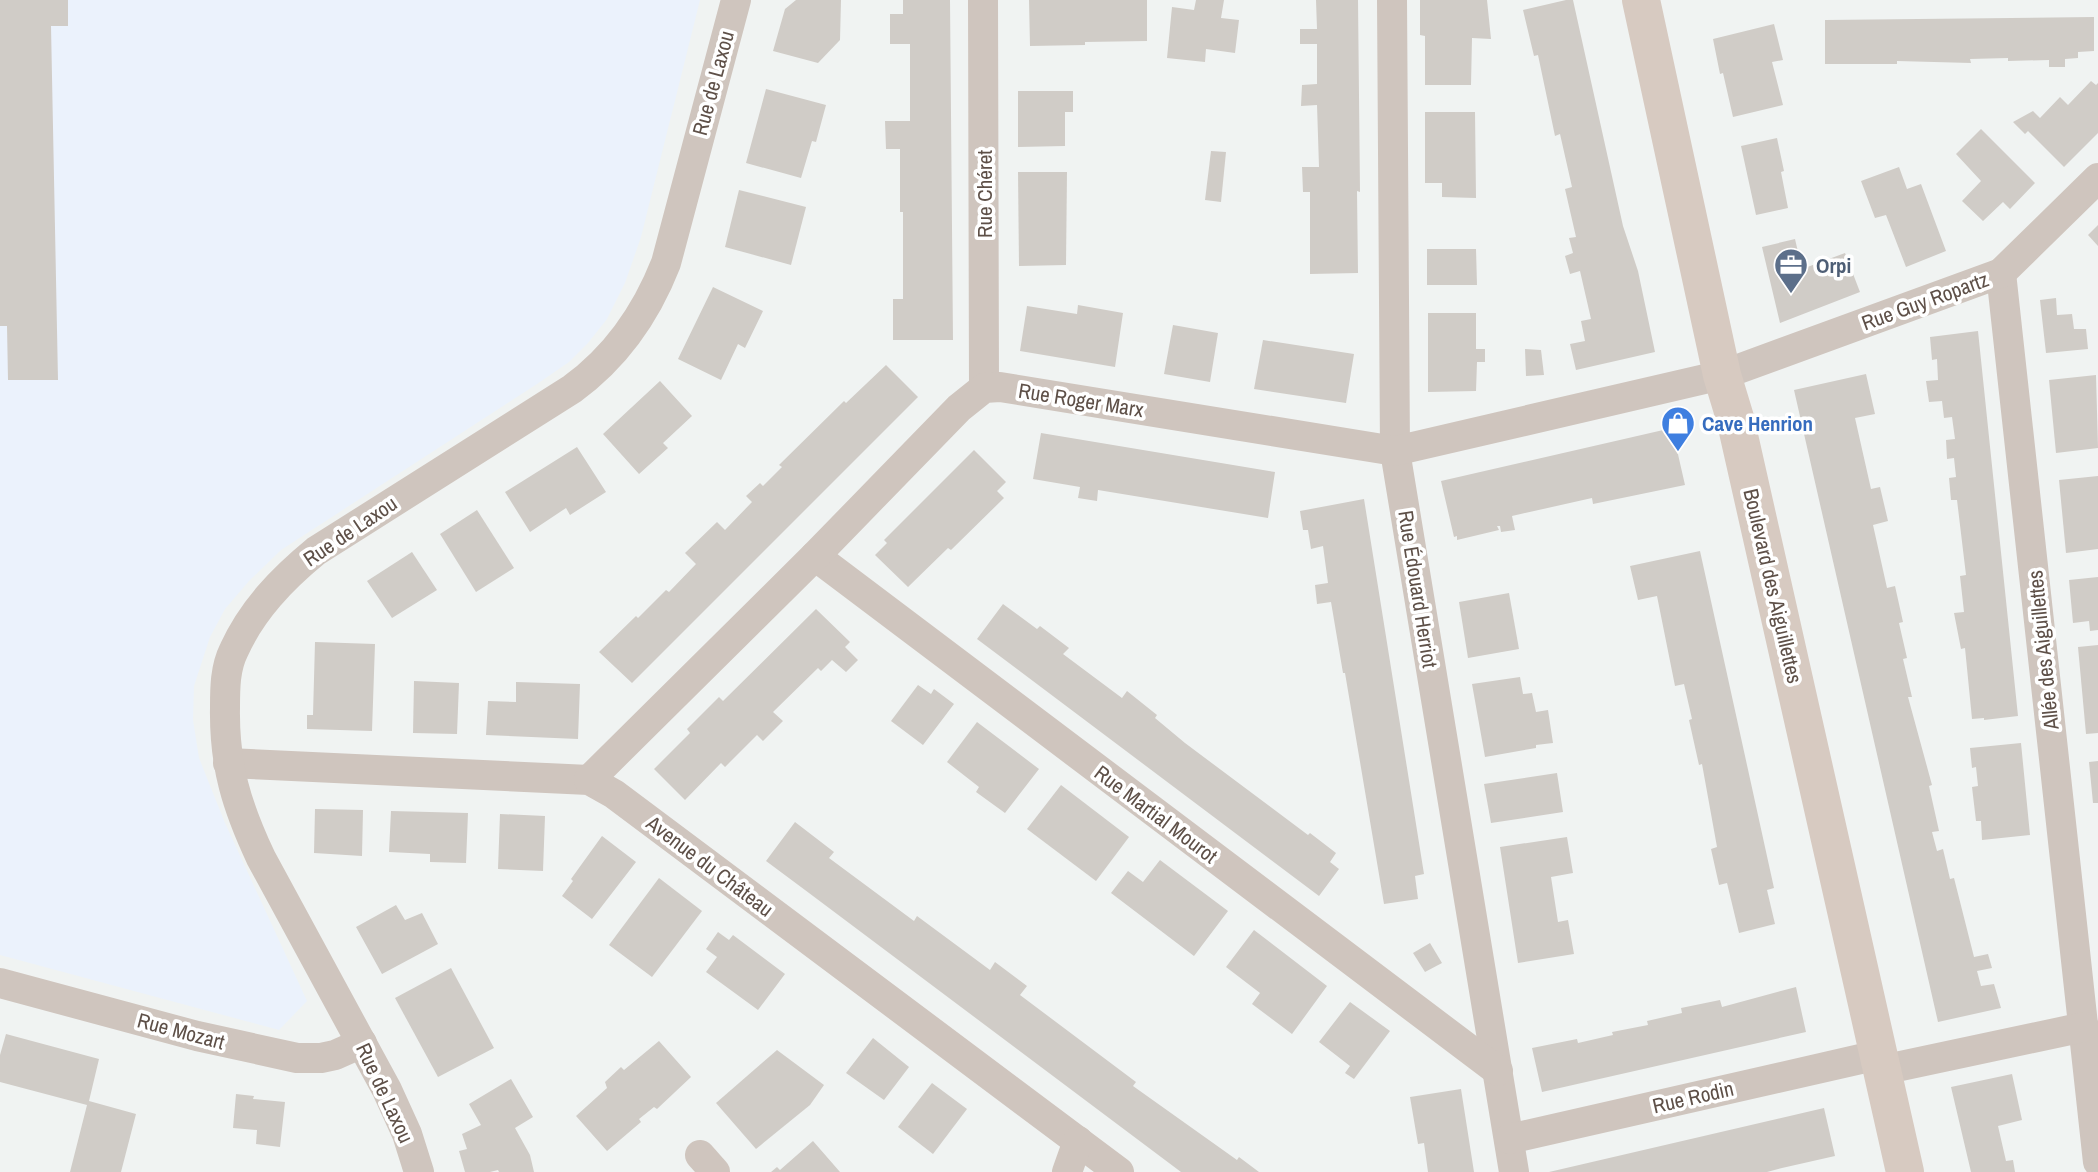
<svg xmlns="http://www.w3.org/2000/svg" width="2098" height="1172" viewBox="0 0 2098 1172" font-family="'Archivo Narrow',sans-serif">
	<style>
		.commercial { fill: #ebf2fc }
		.building { fill: #d0ccc7 }
		.lines { fill: none; stroke-linecap: round; stroke-linejoin: round }
		.minor { stroke: #cfc5be; stroke-width: 30 }
		.secondary { stroke: #d7cac1; stroke-width: 38 }
		.labels { text-anchor: middle; dominant-baseline: central; stroke-width: 7; stroke-linejoin: round; paint-order: stroke }
		.street-label { font-size: 21px; fill: #5e5048; stroke: #fff }
		.service-label { font-size: 21px; font-weight: bold; fill: #4e5e75; stroke: #fff; text-anchor: start }
		.shop-label { font-size: 21px; font-weight: bold; fill: #366cbe; stroke: #fff; text-anchor: start }
	</style>
	<rect width="100%" height="100%" fill="#f0f3f2"/>
	<polygon class="commercial" points="0,0 700,0 641,237 625,283 607,319 588,343 569,362 537,384 281,550 249,581 225,609 210,637 194,686 193,720 199,758 225,823 307,1001 279,1030 0,955"/>
	<g class="building">
		<polygon points="0,0 68,0 68,26 51,26 58,380 8,380 7,326 0,326"/>
		<polygon points="796,0 841,0 840,40 818,63 773,51 785,9"/>
		<polygon points="903,0 950,0 953,340 893,340 893,299 903,299 903,212 900,212 900,149 886,149 885,121 910,121 910,44 890,44 890,14 903,14"/>
		<polygon points="1029,0 1147,0 1147,41 1085,42 1085,45 1030,46"/>
		<polygon points="1196,0 1224,0 1221,18 1239,20 1235,53 1206,49 1205,62 1167,58 1172,7 1194,10"/>
		<polygon points="1316,0 1358,0 1360,192 1357,191 1358,273 1310,274 1310,192 1303,192 1302,167 1319,167 1317,105 1301,106 1302,85 1317,84 1317,44 1300,44 1300,29 1317,29"/>
		<polygon points="1420,0 1487,0 1491,39 1472,38 1471,85 1425,85 1425,36 1420,35"/>
		<polygon points="1566,0 1573,0 1623,226 1638,271 1655,352 1576,370 1570,344 1585,341 1581,321 1591,319 1580,271 1570,274 1565,256 1573,253 1569,238 1576,237 1565,189 1572,187 1560,134 1555,136 1538,55 1534,56 1523,10"/>
		<polygon points="2094,17 2094,51 2078,52 2078,58 2065,59 2065,67 2049,67 2049,60 2008,61 2008,58 1970,59 1971,63 1897,61 1897,64 1825,64 1825,20"/>
		<polygon points="1774,24 1783,60 1772,62 1783,105 1733,117 1723,73 1720,74 1713,39"/>
		<polygon points="2091,81 2096,85 2098,83 2098,133 2064,167 2028,131 2025,134 2013,122 2033,111 2040,118 2060,97 2068,105"/>
		<polygon points="766,89 826,105 816,142 812,141 801,178 746,163"/>
		<polygon points="1018,91 1073,91 1073,112 1065,112 1065,146 1018,147"/>
		<polygon points="1425,112 1475,112 1476,198 1442,197 1442,183 1425,183"/>
		<polygon points="1981,129 2035,183 2010,209 2003,202 1983,221 1962,201 1981,181 1956,154"/>
		<polygon points="1777,138 1784,171 1781,172 1788,208 1756,215 1741,146"/>
		<polygon points="1211,151 1226,152 1221,202 1205,200"/>
		<polygon points="1899,167 1907,189 1921,184 1946,251 1906,267 1886,215 1875,218 1861,181"/>
		<polygon points="1018,172 1067,172 1066,265 1019,266"/>
		<polygon points="739,190 806,207 791,265 725,247"/>
		<polygon points="2098,225 2098,246 2088,235"/>
		<polygon points="1795,239 1802,269 1845,253 1860,292 1780,323 1762,247"/>
		<polygon points="1427,249 1476,249 1477,285 1427,285"/>
		<polygon points="713,287 763,311 745,348 738,344 721,380 678,359"/>
		<polygon points="2056,298 2057,315 2072,314 2074,329 2086,329 2088,349 2046,353 2040,300"/>
		<polygon points="1078,305 1123,313 1115,367 1020,351 1027,306 1077,314"/>
		<polygon points="1428,313 1476,313 1476,349 1485,349 1485,362 1477,362 1476,391 1428,392"/>
		<polygon points="1173,325 1218,333 1210,382 1164,374"/>
		<polygon points="1978,331 2018,716 1984,720 1984,718 1972,719 1965,648 1961,649 1954,613 1964,612 1960,576 1966,575 1957,500 1951,500 1949,478 1956,477 1954,458 1947,459 1946,440 1955,439 1952,417 1944,418 1942,401 1929,402 1926,381 1938,380 1937,359 1932,360 1930,337"/>
		<polygon points="1263,340 1354,354 1346,403 1254,389"/>
		<polygon points="1525,349 1541,350 1544,375 1526,376"/>
		<polygon points="886,365 918,397 632,683 599,652 636,616 638,618 666,590 669,592 696,564 685,553 717,522 725,530 752,502 746,496 760,483 763,486 782,467 779,465 844,401 846,403"/>
		<polygon points="1866,374 1875,414 1855,418 1871,489 1880,487 1888,521 1873,525 1887,588 1895,586 1903,622 1899,623 1907,658 1903,659 1912,697 1908,697 1932,785 1929,786 1939,831 1932,832 1937,851 1943,849 1950,879 1954,878 1974,957 1988,954 1992,968 1977,971 1981,986 1994,984 2001,1008 1938,1022 1794,390"/>
		<polygon points="2096,375 2098,448 2056,453 2049,380"/>
		<polygon points="660,381 692,416 663,443 668,448 639,474 603,434"/>
		<polygon points="1672,428 1685,485 1593,504 1592,498 1512,516 1515,530 1501,532 1500,526 1497,526 1499,530 1457,540 1457,536 1454,537 1441,481"/>
		<polygon points="1041,433 1275,472 1268,518 1098,490 1097,501 1078,498 1080,487 1033,479"/>
		<polygon points="577,447 606,492 570,515 566,508 530,532 505,492"/>
		<polygon points="974,450 1006,482 997,491 1004,498 951,550 948,548 908,587 875,555 887,543 884,540"/>
		<polygon points="2098,476 2098,549 2066,553 2059,480"/>
		<polygon points="1364,499 1424,874 1415,876 1418,899 1384,904 1345,673 1343,673 1331,602 1317,604 1315,585 1328,583 1323,546 1311,549 1308,530 1303,530 1300,511"/>
		<polygon points="477,510 514,568 476,592 440,534"/>
		<polygon points="1700,551 1774,888 1767,890 1775,924 1739,933 1727,883 1719,885 1711,849 1717,847 1702,764 1699,765 1689,720 1692,719 1684,684 1675,686 1657,596 1638,600 1630,566"/>
		<polygon points="412,552 437,590 392,618 367,581"/>
		<polygon points="2098,577 2098,630 2090,631 2089,621 2073,623 2069,580"/>
		<polygon points="1509,593 1519,649 1468,658 1459,602"/>
		<polygon points="1003,604 1037,629 1040,626 1069,648 1063,654 1122,698 1127,691 1157,715 1155,718 1185,743 1308,835 1310,833 1336,853 1330,862 1339,869 1319,896 977,639"/>
		<polygon points="816,609 850,642 845,647 858,660 846,672 832,660 821,671 818,668 773,712 783,721 763,741 757,735 725,767 721,763 685,800 654,769 690,733 687,729 719,697 723,701"/>
		<polygon points="315,642 375,644 372,731 307,729 307,715 313,715"/>
		<polygon points="2098,645 2098,733 2086,734 2078,647"/>
		<polygon points="1520,677 1523,694 1532,693 1536,712 1548,710 1553,743 1536,745 1536,748 1485,757 1472,684"/>
		<polygon points="414,681 459,683 457,734 413,733"/>
		<polygon points="516,682 580,684 578,739 486,735 488,701 516,702"/>
		<polygon points="918,685 931,694 934,689 954,704 923,745 891,721"/>
		<polygon points="977,722 1039,769 1005,813 976,792 979,787 947,762"/>
		<polygon points="2021,743 2030,835 1982,840 1981,821 1976,821 1972,787 1978,786 1976,767 1972,768 1970,748"/>
		<polygon points="2098,761 2098,803 2093,803 2089,762"/>
		<polygon points="1557,773 1563,812 1491,823 1484,784"/>
		<polygon points="1061,785 1129,837 1096,881 1027,829"/>
		<polygon points="315,809 363,810 362,856 314,853"/>
		<polygon points="391,811 468,813 466,863 430,862 430,854 389,852"/>
		<polygon points="500,814 545,816 543,871 498,869"/>
		<polygon points="795,822 834,852 829,858 914,921 917,916 990,970 995,962 1027,986 1020,995 1136,1082 1133,1086 1237,1160 1239,1157 1259,1172 1181,1172 805,890 766,861"/>
		<polygon points="602,836 636,862 592,919 562,896 573,881 571,879"/>
		<polygon points="1567,837 1573,873 1551,877 1558,922 1568,920 1574,954 1518,963 1500,847"/>
		<polygon points="1160,860 1228,911 1194,956 1111,893 1128,871 1143,882"/>
		<polygon points="659,878 702,911 652,977 609,945"/>
		<polygon points="396,905 405,920 422,913 438,944 382,974 356,927"/>
		<polygon points="1254,930 1327,986 1292,1034 1252,1004 1260,993 1226,967"/>
		<polygon points="718,932 729,940 733,935 785,974 758,1010 706,972 717,957 706,949"/>
		<polygon points="1430,943 1442,963 1425,972 1413,953"/>
		<polygon points="451,968 494,1048 438,1077 395,998"/>
		<polygon points="1796,987 1806,1032 1542,1092 1532,1048 1577,1039 1578,1043 1613,1035 1612,1032 1648,1025 1647,1021 1682,1013 1681,1008 1720,1000 1722,1007"/>
		<polygon points="1350,1002 1390,1031 1354,1079 1345,1073 1350,1066 1319,1042"/>
		<polygon points="6,1034 99,1059 89,1101 136,1114 121,1172 70,1172 87,1105 0,1082 0,1055"/>
		<polygon points="873,1038 909,1067 884,1100 846,1073"/>
		<polygon points="659,1041 691,1077 657,1109 654,1107 639,1119 641,1122 607,1151 576,1116 607,1088 605,1082 621,1067 624,1070"/>
		<polygon points="777,1050 824,1085 810,1105 756,1149 716,1103"/>
		<polygon points="2012,1074 2022,1120 1998,1126 2006,1161 2013,1160 2015,1172 1971,1172 1951,1087"/>
		<polygon points="511,1079 533,1117 515,1128 530,1155 534,1172 499,1172 498,1170 490,1172 465,1172 459,1151 467,1149 462,1134 481,1125 469,1104"/>
		<polygon points="932,1083 967,1109 933,1154 898,1127"/>
		<polygon points="1461,1089 1474,1172 1428,1172 1424,1143 1418,1144 1410,1097"/>
		<polygon points="236,1094 254,1096 253,1099 285,1102 280,1147 256,1144 257,1130 233,1128"/>
		<polygon points="1824,1108 1835,1156 1782,1168 1767,1172 1549,1172"/>
		<polygon points="813,1141 840,1172 771,1172 777,1167 780,1170"/>
	</g>
	<g class="lines">
		<g class="minor">
			<polyline points="983,0 984,388"/>
			<polyline points="1392,0 1395,451 1514,1172"/>
			<polyline points="2001,273 2098,1162"/>
			<polyline points="815,556 1498,1071"/>
			<polyline points="228,763 589,780 614,794 1119,1172"/>
			<polyline points="589,780 815,556 959,408 984,388 1000,387 1395,451 1722,375 2001,273 2098,178"/>
			<polyline points="0,983 197,1036 297,1058 321,1058 335,1055 362,1043"/>
			<polyline points="1882,1070 2084,1027"/>
			<polyline points="1509,1139 1878,1055"/>
			<polyline points="700,1155 715,1172"/>
			<path d="M 419,1172 L 407,1134 L 387,1090 L 261,858 C 237,807 224,766 225,708 C 225,688 225,668 234,650 C 252,610 282,579 316,551 L 572,389 C 616,357 646,314 666,263 L 736,0"/>
			<polyline points="1067,1172 1078,1141"/>
		</g>
		<polyline class="secondary" points="1641,0 1722,375 1735,418 1905,1172"/>
	</g>
	<defs>
		<g id="office-pin" transform="scale(1.75)"><path d="M0 17L-7.5 6A9.5 9.5 0 1 1 7.5 6Z" fill="#5c6f8a" stroke="#fff"/><path d="M-6-3h4V-5.5h4V-3h4V5H-6ZM-1-4.5V-3h2v-1.5ZM-6 0V1H6V0Z" fill="#fff"/></g>
		<g id="shop-pin" transform="scale(1.75)"><path d="M0 17L-7.5 6A9.5 9.5 0 1 1 7.5 6Z" fill="#3f7fe0" stroke="#fff"/><path d="M-5-2.5h2.3a2.7 3.5 0 0 1 5.4 0H5L5.5 6h-11ZM-1.5-2.5h3a1.5 2.3 0 0 0-3 0Z" fill="#fff"/></g>
	</defs>
	<g fill-rule="evenodd">
		<use href="#office-pin" x="1791" y="265"/>
		<use href="#shop-pin" x="1678" y="423"/>
	</g>
	<g class="labels">
		<g class="street-label">
			<text transform="translate(713 83) rotate(-75)">Rue de Laxou</text>
			<text transform="translate(984 194) rotate(-90)">Rue Chéret</text>
			<text transform="translate(1925 301) rotate(-20)">Rue Guy Ropartz</text>
			<text transform="translate(1081 400) rotate(9)">Rue Roger Marx</text>
			<text transform="translate(350 531) rotate(-34)">Rue de Laxou</text>
			<text transform="translate(1773 586) rotate(77)">Boulevard des Aiguillettes</text>
			<text transform="translate(1418 589) rotate(81)">Rue Édouard Herriot</text>
			<text transform="translate(2043 650) rotate(-96)">Allée des Aiguillettes</text>
			<text transform="translate(1156 814) rotate(37)">Rue Martial Mourot</text>
			<text transform="translate(710 866) rotate(37)">Avenue du Château</text>
			<text transform="translate(181 1031) rotate(15)">Rue Mozart</text>
			<text transform="translate(385 1093) rotate(65)">Rue de Laxou</text>
			<text transform="translate(1693 1097) rotate(-13)">Rue Rodin</text>
		</g>
		<g class="service-label">
			<text x="1816" y="265">Orpi</text>
		</g>
		<g class="shop-label">
			<text x="1702" y="423">Cave Henrion</text>
		</g>
	</g>
</svg>
